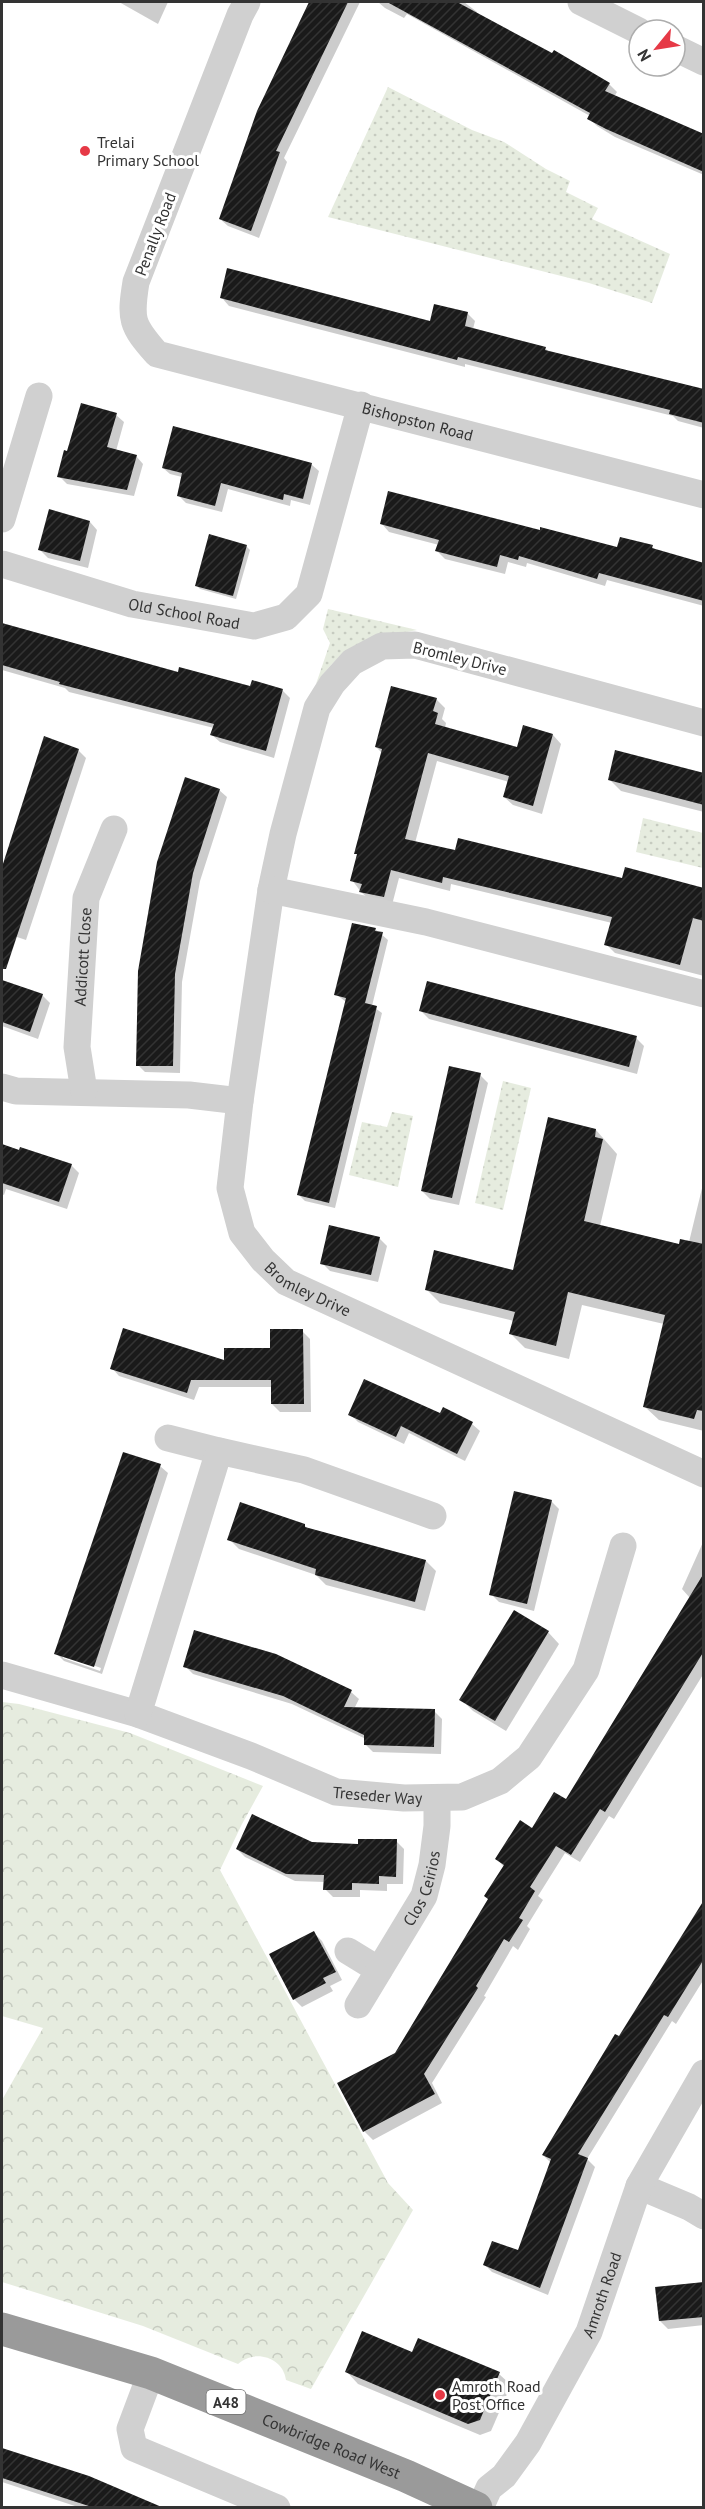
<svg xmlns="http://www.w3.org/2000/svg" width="705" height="2509" viewBox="0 0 705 2509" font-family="'PT Sans',sans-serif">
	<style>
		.grass { fill: url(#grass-dots) }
		.park { fill: url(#park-crowns) }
		.shadow { fill: #0003; fill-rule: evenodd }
		.building { fill: url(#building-hatch) }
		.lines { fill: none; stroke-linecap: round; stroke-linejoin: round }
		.street { stroke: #d0d0d0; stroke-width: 27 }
		.highway { stroke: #9a9a9a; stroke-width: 33 }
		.poi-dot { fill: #e63946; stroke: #fff; stroke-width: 2 }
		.labels { text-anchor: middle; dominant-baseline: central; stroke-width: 6; stroke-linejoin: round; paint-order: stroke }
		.shield { fill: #fff; stroke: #707070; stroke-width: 1.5 }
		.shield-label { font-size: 15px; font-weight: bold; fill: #333 }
		.poi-label { font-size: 16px; fill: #333; stroke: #fff; text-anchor: start }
		.street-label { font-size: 16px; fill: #333; stroke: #fff }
	</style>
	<defs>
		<pattern id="grass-dots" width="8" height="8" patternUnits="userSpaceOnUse" patternTransform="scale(1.5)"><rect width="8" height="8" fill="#e6ecdf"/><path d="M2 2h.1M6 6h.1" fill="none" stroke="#c6cbc0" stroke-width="1.8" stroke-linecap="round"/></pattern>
		<pattern id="park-crowns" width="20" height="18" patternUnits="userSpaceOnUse" patternTransform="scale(1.5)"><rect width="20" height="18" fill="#e6ecdf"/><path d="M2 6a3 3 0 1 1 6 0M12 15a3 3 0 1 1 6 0" fill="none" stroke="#c6cbc0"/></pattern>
		<pattern id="building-hatch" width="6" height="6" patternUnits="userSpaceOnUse" patternTransform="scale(1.5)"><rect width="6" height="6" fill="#1a1a1a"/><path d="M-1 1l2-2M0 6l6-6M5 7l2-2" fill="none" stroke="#333"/></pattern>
	</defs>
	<rect width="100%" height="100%" fill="#fff"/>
	<g class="grass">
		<polygon points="388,87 472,130 504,142 546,169 570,181 566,192 598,208 592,219 670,254 652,303 589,283 328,217"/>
		<path d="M 328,609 L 417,630 C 369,639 345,642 316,684 L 330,643 L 323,629 Z"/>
		<polygon points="643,818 703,833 703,868 636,852"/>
		<polygon points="503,1081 531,1088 503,1210 475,1203"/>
		<polygon points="392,1112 413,1116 398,1187 349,1175 362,1122 387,1127"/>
	</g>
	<path class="park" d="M 2,1702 L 19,1704 L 130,1733 L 263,1786 L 242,1824 L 220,1870 L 388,2183 L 413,2210 L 311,2389 L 286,2380 C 283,2357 254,2349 238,2364 L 143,2326 L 2,2282 L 2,2100 L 43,2028 L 2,2016 Z"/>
	<g class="shadow">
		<polygon points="119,2 168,2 158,24"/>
		<polygon points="311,2 360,2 284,158 287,162 259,238 228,226 220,219 258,112"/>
		<polygon points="378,2 464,2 477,12 476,14 609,84 617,92 614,97 704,136 704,175 615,137 597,126 589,118 590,116 407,14 404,18 385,8"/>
		<polygon points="222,298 431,323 467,313 475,321 473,329 545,348 549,352 704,392 704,428 678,421 673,416 465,364 465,367 229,306"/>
		<polygon points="116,415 124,422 116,451 136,456 143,464 134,496 67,484 59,476 68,453"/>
		<polygon points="312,465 319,471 310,505 291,500 290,506 228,489 222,512 186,503 179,496 182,477 170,474 163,468"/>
		<polygon points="90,522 97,530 88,568 48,558 40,550"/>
		<polygon points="382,524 541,532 618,549 652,547 657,551 704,564 704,606 607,580 605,586 527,563 526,567 508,562 505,574 445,559 437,551 439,545 389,532"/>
		<polygon points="246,546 250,550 236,599 200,589 197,586"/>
		<polygon points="2,625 179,674 251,688 282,690 290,698 274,758 220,742 212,735 214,728 69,692 65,688 2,670"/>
		<polygon points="436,699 445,708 442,719 446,723 445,728 518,749 553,735 561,744 542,814 513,805 504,797 509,782 437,761 415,843 623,880 704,889 704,976 615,953 606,944 612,923 451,884 450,891 399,878 392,905 370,900 361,892 352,880 358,855 355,853 382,753 376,747"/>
		<polygon points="45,738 78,750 86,758 26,940 2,932 2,870"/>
		<polygon points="704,774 704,812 621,791 609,779"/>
		<polygon points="219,790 227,797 200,881 182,982 180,1073 145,1072 138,1065 140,971"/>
		<polygon points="375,929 388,940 372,1006 382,1013 335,1208 305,1201 299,1195 346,1002 336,994"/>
		<polygon points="2,981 42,995 50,1003 38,1039 2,1026"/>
		<polygon points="421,1011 636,1038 644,1046 637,1074 429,1019"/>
		<polygon points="480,1075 488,1083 459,1205 430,1199 422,1191"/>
		<polygon points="596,1130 617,1154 600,1226 680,1246 689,1242 704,1180 704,1431 659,1420 645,1407 664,1324 582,1305 569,1359 525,1348 511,1334 514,1321 440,1303 426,1289 514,1271"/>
		<polygon points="2,1145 71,1165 79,1173 67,1209 6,1189 4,1195 2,1194"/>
		<polygon points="379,1238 387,1246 378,1282 330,1271 322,1263"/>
		<polygon points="302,1331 310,1339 311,1412 280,1412 272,1404 272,1387 199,1387 194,1400 119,1376 112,1368 226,1362 272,1350"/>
		<polygon points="444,1409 472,1424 480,1431 465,1461 409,1433 404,1444 358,1422 350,1414 440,1415"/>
		<path d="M 160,1466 L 168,1473 L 102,1674 L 64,1661 L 56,1653 ZM 63,1655 L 101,1668 L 100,1671 L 63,1658 Z"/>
		<polygon points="551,1501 559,1509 534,1611 499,1602 491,1594"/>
		<polygon points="305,1526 309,1530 426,1561 436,1571 425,1611 326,1585 316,1575 239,1549 229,1539"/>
		<polygon points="704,1540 704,1673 614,1819 609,1816 580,1862 565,1853 538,1896 543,1900 527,1926 530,1929 518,1950 513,1946 484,1996 486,1997 432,2083 442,2103 373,2140 364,2131 396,2054 490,1899 504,1867 497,1859 566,1801 690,1598 682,1589"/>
		<polygon points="548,1632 559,1644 506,1731 473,1711 461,1699"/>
		<polygon points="185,1666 351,1692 359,1699 354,1709 434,1711 442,1719 441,1754 373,1752 365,1744 366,1739 292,1704 193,1674"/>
		<polygon points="396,1841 404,1849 403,1884 387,1884 387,1891 360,1890 360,1897 333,1897 325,1889 325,1882 295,1881 245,1857 237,1849 312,1844 359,1845"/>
		<polygon points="704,1909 704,1979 676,2024 672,2021 587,2159 595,2167 548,2295 492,2272 485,2265 519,2252 551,2163 543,2155"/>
		<polygon points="314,1933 322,1941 342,1980 330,1986 333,1991 302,2007 294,1999"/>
		<polygon points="704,2283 704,2325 668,2329 660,2321"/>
		<polygon points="413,2353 499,2374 511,2385 491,2431 480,2435 358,2384 347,2372"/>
		<polygon points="2,2450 89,2477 161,2508 81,2508 2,2482"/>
	</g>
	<g class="building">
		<polygon points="309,2 348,2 276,151 280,152 251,231 219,219 257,111"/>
		<polygon points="387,2 457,2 552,53 554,50 610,83 605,91 704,134 704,172 606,129 587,119 590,113"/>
		<polygon points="227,268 430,321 434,304 468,312 465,326 546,347 545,350 704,389 704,423 669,414 670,410 458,357 457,360 220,298"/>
		<polygon points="81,403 117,413 107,447 137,455 127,490 57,477 64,450 67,451"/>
		<polygon points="173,426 312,463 303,499 284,494 283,500 221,483 215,506 177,496 182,473 162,468"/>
		<polygon points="388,491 540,530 540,527 617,547 620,537 653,545 652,548 704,563 704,601 599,573 597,579 519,556 518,560 500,555 497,567 435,551 439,540 380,524"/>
		<polygon points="49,509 90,521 80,561 38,550"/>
		<polygon points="209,534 247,545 233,596 195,586"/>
		<polygon points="2,623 178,672 179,667 250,686 252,680 283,689 266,751 210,735 214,724 59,684 60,682 2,665"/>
		<polygon points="391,686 437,698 433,711 438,713 435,724 517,747 523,725 553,734 533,806 503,797 509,776 428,753 405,839 455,850 458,838 622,878 625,867 704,888 704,921 693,918 680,965 604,945 612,917 443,877 442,883 391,870 384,897 359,892 362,884 350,881 357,854 354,854 382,749 375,747"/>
		<polygon points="44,736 79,749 6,969 2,969 2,867"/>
		<polygon points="615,750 704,773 704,805 608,780"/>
		<polygon points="185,777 220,789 193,873 175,974 173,1066 136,1066 138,971 157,862"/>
		<polygon points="352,923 376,928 375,931 383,932 365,1003 377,1006 329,1203 297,1195 346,998 334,995"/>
		<polygon points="2,980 43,994 30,1032 2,1022"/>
		<polygon points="427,981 637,1036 629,1067 419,1011"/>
		<polygon points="449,1066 481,1073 452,1198 421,1191"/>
		<polygon points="548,1117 596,1129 595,1137 603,1139 584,1221 679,1244 680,1239 704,1244 704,1411 697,1410 694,1419 643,1407 665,1315 568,1292 556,1346 509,1334 515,1312 425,1290 434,1250 513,1270"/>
		<polygon points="2,1144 19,1150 20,1147 72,1164 59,1202 2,1183"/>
		<polygon points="329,1225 380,1237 371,1275 320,1264"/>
		<polygon points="123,1328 224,1360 224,1348 270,1348 270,1329 303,1329 304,1404 271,1404 271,1380 191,1380 187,1393 110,1369"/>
		<polygon points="364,1379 440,1413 443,1407 473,1422 457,1454 401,1426 396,1437 348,1415"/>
		<polygon points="123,1452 161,1464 94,1667 54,1654"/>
		<polygon points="514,1491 552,1500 527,1604 489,1595"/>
		<polygon points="240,1502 305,1524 305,1527 426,1560 415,1602 315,1575 316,1569 227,1540"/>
		<polygon points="704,1573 704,1651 605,1812 600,1809 571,1855 556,1846 530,1887 535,1891 519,1918 523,1920 509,1942 504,1939 476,1986 478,1988 424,2074 435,2094 363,2132 337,2083 395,2053 488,1899 484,1896 504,1865 495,1859 520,1820 532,1828 554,1792 566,1799"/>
		<polygon points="514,1610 549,1631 495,1721 459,1700"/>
		<polygon points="194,1630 276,1654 352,1690 344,1707 435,1709 434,1747 364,1745 364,1735 283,1696 183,1667"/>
		<polygon points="252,1814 312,1842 358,1844 358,1839 397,1839 396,1877 379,1876 379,1884 352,1883 352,1890 323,1890 324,1875 286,1874 236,1849"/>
		<polygon points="704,1900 704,1959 668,2017 664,2015 578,2154 588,2158 540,2288 483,2265 492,2241 518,2250 551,2159 542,2155 615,2034 619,2036"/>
		<polygon points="314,1931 336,1972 323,1978 326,1983 293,2000 269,1954"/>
		<polygon points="704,2282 704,2317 659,2321 655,2287"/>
		<polygon points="362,2331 412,2352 418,2338 500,2372 480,2420 468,2424 345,2372"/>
		<polygon points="2,2448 89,2476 164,2508 95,2508 2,2478"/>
	</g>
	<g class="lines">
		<g class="street">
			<path id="s1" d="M 247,2 L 240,15 L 136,282 C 130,319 131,325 157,354 L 704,495"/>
			<polyline points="581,2 639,31"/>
			<polyline points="675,48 704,62"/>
			<polyline points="2,519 39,396"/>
			<path id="s2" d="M 2,564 L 132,604 L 254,626 L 286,617 L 309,594 L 361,405"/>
			<path id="s3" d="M 704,723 L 415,645 L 382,646 L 352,662 L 332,684 L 317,708 L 283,834 L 271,890 L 240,1101 L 230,1188 L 242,1233 L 263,1260 L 286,1282 L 704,1474"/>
			<polyline points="271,890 426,922 704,994"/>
			<polyline points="2,1087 16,1091 189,1095 240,1101"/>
			<path id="s4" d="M 84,1091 L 77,1047 L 86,898 L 114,829"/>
			<polyline points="168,1438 219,1451"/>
			<path id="s5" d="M 2,1675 L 138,1714 L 251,1756 L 336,1792 L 404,1798 L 462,1797 L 500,1781 L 529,1757 L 586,1670 L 623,1546"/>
			<polyline points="138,1714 219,1451 304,1470 433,1516"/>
			<polyline points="348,1951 379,1970"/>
			<path id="s6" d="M 358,2005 L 424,1896 L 432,1865 L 437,1826 L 437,1798"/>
			<polyline points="639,2186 689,2207 704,2216"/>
			<polyline points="151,2373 130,2429 134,2448 277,2508"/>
			<path id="s7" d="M 480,2508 L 489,2488 L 504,2476 L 528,2443 L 589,2332 L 639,2186 L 704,2073"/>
		</g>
		<path class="highway" id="s8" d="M 2,2329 L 151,2373 L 406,2476 L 476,2508"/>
	</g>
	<g class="poi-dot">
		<circle cx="85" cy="151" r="6"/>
		<circle cx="440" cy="2395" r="6"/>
	</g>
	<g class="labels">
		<rect class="shield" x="206.5" y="2390" width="39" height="24" rx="4.5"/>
		<g class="shield-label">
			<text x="226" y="2402">A48</text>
		</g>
		<g class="poi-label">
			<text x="97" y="142">Trelai<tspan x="97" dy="18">Primary School</tspan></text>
			<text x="452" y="2386">Amroth Road<tspan x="452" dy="18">Post Office</tspan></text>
		</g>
		<g class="street-label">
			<text transform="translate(155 234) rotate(-69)">Penally Road</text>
			<text stroke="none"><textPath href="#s1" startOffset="650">Bishopston Road</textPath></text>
			<text stroke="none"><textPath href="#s2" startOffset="189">Old School Road</textPath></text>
			<text transform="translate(460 658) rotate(14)">Bromley Drive</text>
			<text stroke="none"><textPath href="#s4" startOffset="135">Addicott Close</textPath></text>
			<text stroke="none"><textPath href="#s3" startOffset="1048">Bromley Drive</textPath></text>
			<text stroke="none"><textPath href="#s5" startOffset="396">Treseder Way</textPath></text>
			<text stroke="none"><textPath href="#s6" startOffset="134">Clos Ceirios</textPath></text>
			<text stroke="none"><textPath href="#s7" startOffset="248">Amroth Road</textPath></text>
			<text stroke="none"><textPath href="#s8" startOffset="350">Cowbridge Road West</textPath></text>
		</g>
	</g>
	<rect width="705" height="2509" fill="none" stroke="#333333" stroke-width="6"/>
	<g transform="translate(657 48) rotate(240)"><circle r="28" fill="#ffffff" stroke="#adadad" stroke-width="1.5"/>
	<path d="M0-4.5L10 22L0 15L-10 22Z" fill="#e63946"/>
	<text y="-9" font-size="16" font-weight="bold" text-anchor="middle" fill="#333333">N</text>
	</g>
</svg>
